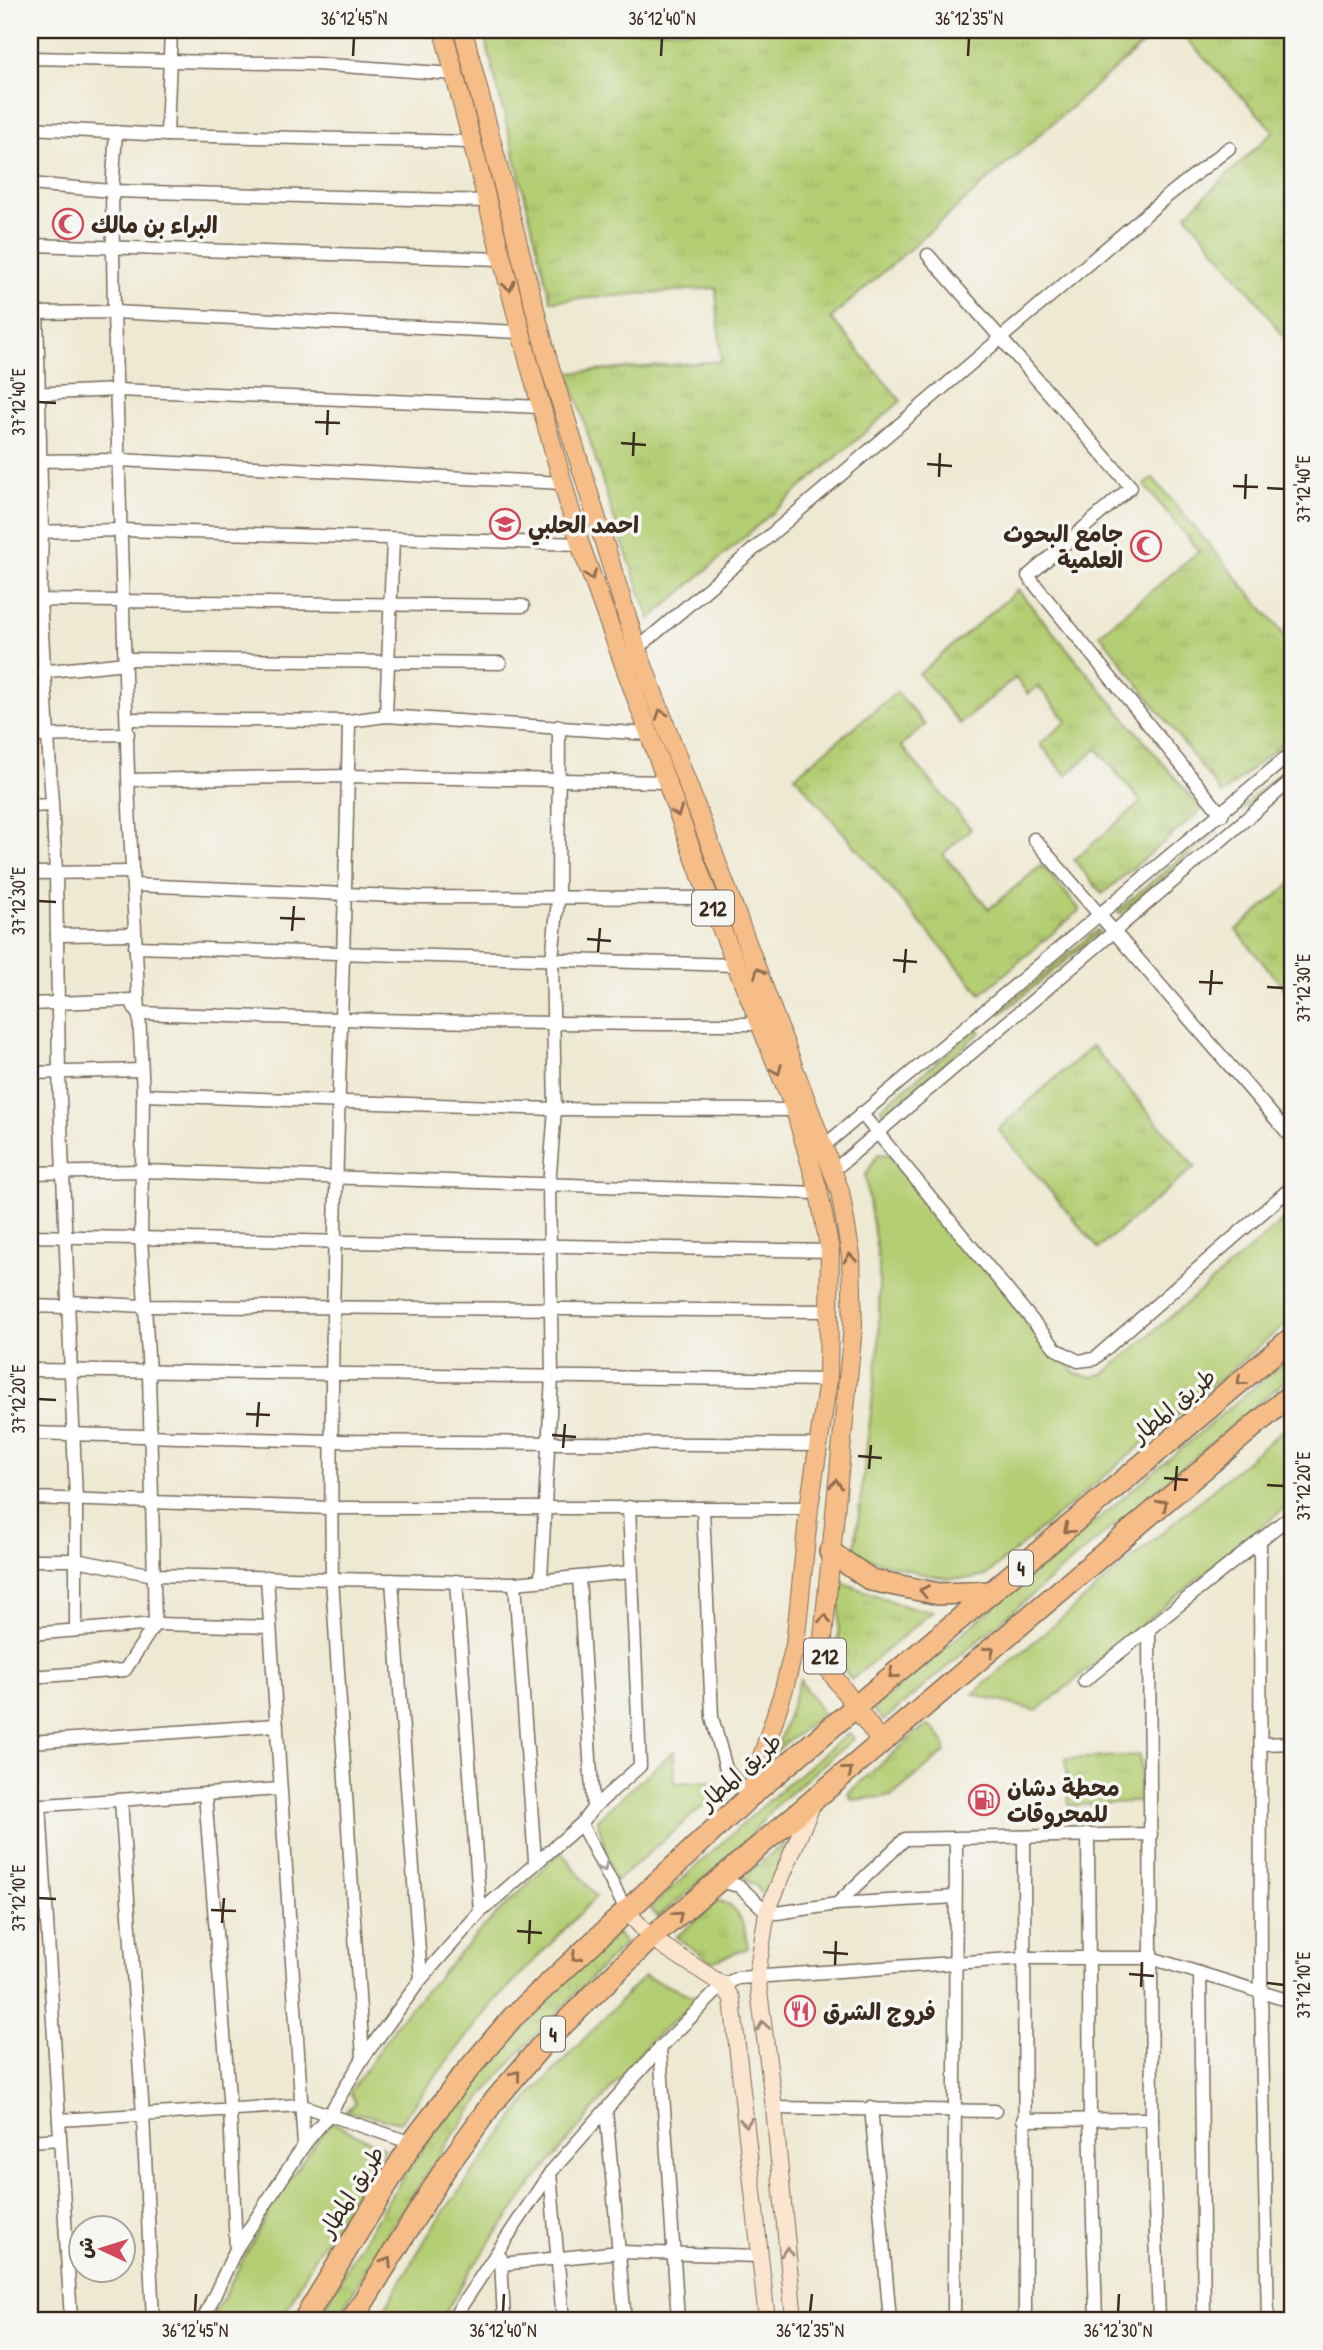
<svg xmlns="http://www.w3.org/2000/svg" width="1323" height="2350" viewBox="0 0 1323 2350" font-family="'Patrick Hand','Playpen Sans Arabic',sans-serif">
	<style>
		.grass { fill: url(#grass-tufts); stroke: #787c48; stroke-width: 2 }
		.park { fill: #b4ce73; stroke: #787c48; stroke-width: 2 }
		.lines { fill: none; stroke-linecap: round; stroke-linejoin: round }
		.street-casing { stroke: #7a6d5d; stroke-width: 15 }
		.secondary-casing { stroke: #7a6d5d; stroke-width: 18 }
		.primary-casing { stroke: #7a6d5d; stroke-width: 20 }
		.highway-casing { stroke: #7a6d5d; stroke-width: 24 }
		.street { stroke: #fff; stroke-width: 12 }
		.secondary { stroke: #fce5cf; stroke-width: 16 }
		.primary { stroke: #f7bd88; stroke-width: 18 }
		.highway { stroke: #f7bd88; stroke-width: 21 }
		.oneway { stroke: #906c4e }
		.oneway2 { stroke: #a79f9a }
		.oneway3 { stroke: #9c8876 }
		.ticks { fill: none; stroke: #3b2a1e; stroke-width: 2.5 }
		.labels { text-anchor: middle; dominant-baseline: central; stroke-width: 7; stroke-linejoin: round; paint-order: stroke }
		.shield { fill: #f6f6f2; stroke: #73675e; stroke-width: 2 }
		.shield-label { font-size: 21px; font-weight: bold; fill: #3b2a1e }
		.poi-label { font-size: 23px; font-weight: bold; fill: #3b2a1e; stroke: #f6f6f2; text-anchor: start }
		.street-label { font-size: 23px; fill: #3b2a1e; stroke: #f6f6f2 }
		.neatline { fill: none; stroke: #3b2a1e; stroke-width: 2.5 }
		.ticks-label { font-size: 18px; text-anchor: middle; fill: #3b2a1e }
	</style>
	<defs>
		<pattern id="grass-tufts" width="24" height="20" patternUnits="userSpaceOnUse" patternTransform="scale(1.75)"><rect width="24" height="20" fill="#b4ce73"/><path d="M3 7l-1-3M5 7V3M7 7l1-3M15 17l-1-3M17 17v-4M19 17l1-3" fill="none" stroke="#9cb163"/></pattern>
	</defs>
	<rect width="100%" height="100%" fill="#f6f6f2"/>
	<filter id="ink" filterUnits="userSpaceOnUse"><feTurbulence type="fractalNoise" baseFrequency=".0143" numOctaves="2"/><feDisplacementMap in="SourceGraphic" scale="14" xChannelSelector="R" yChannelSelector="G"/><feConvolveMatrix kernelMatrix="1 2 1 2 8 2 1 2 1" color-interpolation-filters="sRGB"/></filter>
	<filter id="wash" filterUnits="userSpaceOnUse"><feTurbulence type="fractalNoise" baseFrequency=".00686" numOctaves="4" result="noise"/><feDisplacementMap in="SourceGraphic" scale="28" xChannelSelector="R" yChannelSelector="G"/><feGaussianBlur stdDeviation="1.57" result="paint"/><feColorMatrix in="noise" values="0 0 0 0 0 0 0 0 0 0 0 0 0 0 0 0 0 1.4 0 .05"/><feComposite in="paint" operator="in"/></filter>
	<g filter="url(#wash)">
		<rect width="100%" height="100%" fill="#eee9d2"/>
		<g class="grass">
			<polygon points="483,30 1159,30 831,318 901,401 650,619 614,519 569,373 721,361 716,288 551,301"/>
			<polygon points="1178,30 1293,30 1293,350 1259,303 1186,214 1274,131"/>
			<polygon points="1153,478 1293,645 1293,734 1222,794 1100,634 1199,551 1144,485"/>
			<polygon points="1018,590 1202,810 1102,894 1074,860 1141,802 1097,749 1066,775 1040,744 1067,721 1038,686 1028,694 1015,678 960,724 919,674"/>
			<polygon points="897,692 925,725 901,746 971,829 943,854 989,909 1042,865 1080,910 981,994 795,776"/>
			<polygon points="1293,762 1293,768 1238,814 1236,811"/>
			<polygon points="1214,829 1217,832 1120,914 1117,911"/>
			<polygon points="1293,882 1293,999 1236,930"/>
			<polygon points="1097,930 1099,933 1001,1014 999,1011"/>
			<polygon points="977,1028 981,1032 884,1114 880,1109"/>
			<polygon points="1092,1046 1195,1167 1098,1248 998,1129"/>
			<polygon points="1293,1354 1293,1374 883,1721 873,1709"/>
			<polygon points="841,1582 907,1607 933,1611 851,1680 837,1656"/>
			<polygon points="800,1680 823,1714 776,1751"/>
			<path d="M 930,1726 C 938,1733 945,1740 945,1752 L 892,1796 L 852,1800 L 848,1793 L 922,1728 Z"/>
			<path d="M 849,1733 L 854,1738 L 778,1803 L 736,1852 L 658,1917 L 650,1908 C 716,1849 780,1788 849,1733 Z"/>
			<polygon points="1140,1755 1143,1801 1069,1806 1066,1759"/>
			<polygon points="784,1843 786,1844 766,1902 756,1886 743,1878"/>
			<path d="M 719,1900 C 741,1909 745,1926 748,1948 L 712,1962 L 676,1937 Z"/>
			<path d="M 617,1933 L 625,1944 C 576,1993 526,2042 483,2096 C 428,2166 380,2243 337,2320 L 317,2320 C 374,2216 440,2114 520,2026 C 550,1993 585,1964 617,1933 Z"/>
		</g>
		<g class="park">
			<path d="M 878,1154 L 891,1155 L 1076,1374 L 1092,1377 L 1105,1373 L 1293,1212 L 1293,1318 L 985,1576 C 942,1586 895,1565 854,1554 L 879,1344 L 879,1264 L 865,1176 Z"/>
			<polygon points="1293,1421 1293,1501 1037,1711 973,1694"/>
			<polygon points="674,1751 675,1783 710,1781 718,1793 615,1882 597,1819"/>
			<polygon points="561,1851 596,1897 494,2002 400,2122 345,2111 356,2103 350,2092 401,2018 477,1934"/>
			<polygon points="644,1976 700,1999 652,2039 534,2182 471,2269 441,2320 378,2320 434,2225 531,2095"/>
			<polygon points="331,2122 384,2148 314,2258 281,2320 211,2320 278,2194"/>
		</g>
	</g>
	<g filter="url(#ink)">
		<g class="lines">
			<g class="street-casing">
				<g id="street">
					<polyline points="30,58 316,64 454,74"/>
					<polyline points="30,128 167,135 472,142"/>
					<polyline points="167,135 171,30"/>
					<polyline points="30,184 112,191 487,201"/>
					<polyline points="30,245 502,259"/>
					<polyline points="928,255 1131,487 1028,576 1222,815"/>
					<polyline points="30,313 114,312 520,332"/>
					<polyline points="37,313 42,531 40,599 56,872 59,1073 76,1500 76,1630"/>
					<polyline points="30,394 117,390 541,407"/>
					<polyline points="30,461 119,460 563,483"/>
					<polyline points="30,532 121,530 580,544"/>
					<polyline points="30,600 523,606"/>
					<polyline points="637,649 1165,198 1229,148"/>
					<polyline points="126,659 500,663"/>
					<polyline points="30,673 126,663"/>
					<polyline points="386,716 393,540"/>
					<polyline points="128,719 349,721 386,716 649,734"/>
					<path d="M 349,721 C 344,1007 328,1293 332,1579 L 363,2058"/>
					<polyline points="30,736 128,734"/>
					<polyline points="130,780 348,776 666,782"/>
					<polyline points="30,806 50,805"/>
					<polyline points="1034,839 1293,1139"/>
					<polyline points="30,873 133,872"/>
					<polyline points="134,885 417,897 709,898"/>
					<polyline points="57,935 135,934"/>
					<polyline points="135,947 735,965"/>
					<path d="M 30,1004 L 131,1000 L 137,1013 C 344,1020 550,1025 757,1024"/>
					<polyline points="30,1073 141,1070"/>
					<polyline points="143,1095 555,1109 795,1110"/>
					<polyline points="861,1113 1056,1349 1078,1361 1094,1359 1293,1186"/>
					<polyline points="825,1145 1293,752"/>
					<polyline points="834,1170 1293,779"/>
					<polyline points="30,1173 142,1171 819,1193"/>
					<polyline points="30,1236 830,1251"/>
					<polyline points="30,1306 64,1307 69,1302 144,1306 829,1311"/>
					<polyline points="30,1370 828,1380"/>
					<polyline points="30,1433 331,1441 818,1445"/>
					<polyline points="30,1498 331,1508 809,1508"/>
					<polyline points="703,1508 712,1717 726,1769 749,1797"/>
					<polyline points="1260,1540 1261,1992 1268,2320"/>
					<polyline points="30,1560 76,1560 154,1575 515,1583 631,1572"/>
					<polyline points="267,1577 304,2145"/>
					<polyline points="579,1577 593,1808"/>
					<polyline points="541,1579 552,1376 549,1186 555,1109 552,959 558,900 559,726"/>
					<polyline points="392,1580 421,1979"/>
					<polyline points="456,1581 480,1912"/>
					<polyline points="515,1583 535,1861"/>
					<polyline points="1149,1629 1152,2119 1159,2320"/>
					<polyline points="30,1634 155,1624 270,1627"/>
					<polyline points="30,1677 125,1670 155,1624 149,1373 141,1238 143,1095 129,807 114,312 112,191 116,132"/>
					<polyline points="1084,1681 1293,1514"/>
					<polyline points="30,1742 277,1725"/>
					<polyline points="1261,1744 1293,1743"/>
					<polyline points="205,1794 230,2110 236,2249"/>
					<polyline points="121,1800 143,2115 153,2320"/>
					<polyline points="40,1805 71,2320"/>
					<polyline points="30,1806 280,1789"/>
					<polyline points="581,1824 626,1910"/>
					<polyline points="1088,1834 1090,2119 1096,2320"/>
					<polyline points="1024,1837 1025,2320"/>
					<polyline points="719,1881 739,1886 767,1912 777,1913 837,1904 955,1897"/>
					<polyline points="837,1904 905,1839 1151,1834"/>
					<polyline points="1200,1973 1204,2320"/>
					<polyline points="660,2048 678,2320"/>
					<polyline points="871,2107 890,2320"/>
					<polyline points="774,2108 995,2111"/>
					<polyline points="606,2110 625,2320"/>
					<polyline points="59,2120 300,2105 412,2143"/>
					<polyline points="1023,2120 1152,2119"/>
					<polyline points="30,2141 60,2139"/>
					<polyline points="550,2173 563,2320"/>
					<polyline points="501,2258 504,2320"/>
					<polyline points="501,2264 620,2252 760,2256"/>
					<polyline points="203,2320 236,2249 304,2145 330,2113 363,2058 421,1979 480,1912 581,1824 593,1808 640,1766 629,1507"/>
					<polyline points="452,2320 550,2173 660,2048 723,1985 738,1978 1025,1958 1151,1958 1293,2002"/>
					<polyline points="954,2320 956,1839"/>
				</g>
			</g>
			<g class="secondary-casing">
				<g id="secondary">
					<polyline points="626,1910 651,1938 723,1985 732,1999 767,2320"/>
					<polyline points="794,2320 774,2108 757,1975 767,1912 813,1803"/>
				</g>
			</g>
			<g class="primary-casing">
				<g id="primary">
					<polyline points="443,30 529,363 580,544 709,898 795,1110 819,1193 830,1251 828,1380 809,1508 795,1645 784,1689 749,1797"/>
					<polyline points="463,30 549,364 637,649 840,1191 851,1256 853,1327 822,1648 830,1671 881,1742"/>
				</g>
			</g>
			<g class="highway-casing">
				<g id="highway">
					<polyline points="830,1552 871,1580 939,1594 992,1592"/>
					<polyline points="304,2320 412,2143 462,2077 512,2018 749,1797 1293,1337"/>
					<polyline points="352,2320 445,2169 491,2105 542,2045 651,1938 1293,1393"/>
				</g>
			</g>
			<use href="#street" class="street"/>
			<use href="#secondary" class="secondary"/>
			<use href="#primary" class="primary"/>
			<use href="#highway" class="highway"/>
		</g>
		<defs><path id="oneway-chevron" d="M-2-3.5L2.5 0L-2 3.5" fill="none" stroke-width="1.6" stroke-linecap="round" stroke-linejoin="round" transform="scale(1.75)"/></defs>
		<g class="oneway">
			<use href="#oneway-chevron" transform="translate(509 286) rotate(76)"/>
			<use href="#oneway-chevron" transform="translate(591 575) rotate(72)"/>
			<use href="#oneway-chevron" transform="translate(661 714) rotate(-111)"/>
			<use href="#oneway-chevron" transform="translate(677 812) rotate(69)"/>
			<use href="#oneway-chevron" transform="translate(759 972) rotate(-111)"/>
			<use href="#oneway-chevron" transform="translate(777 1070) rotate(67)"/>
			<use href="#oneway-chevron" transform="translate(850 1258) rotate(-95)"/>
			<use href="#oneway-chevron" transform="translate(1241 1381) rotate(140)"/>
			<use href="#oneway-chevron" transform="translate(836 1484) rotate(-85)"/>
			<use href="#oneway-chevron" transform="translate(1163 1504) rotate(-40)"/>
			<use href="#oneway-chevron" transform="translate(1068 1529) rotate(140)"/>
			<use href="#oneway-chevron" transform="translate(924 1591) rotate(-168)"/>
			<use href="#oneway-chevron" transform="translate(825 1619) rotate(-84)"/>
			<use href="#oneway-chevron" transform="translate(990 1651) rotate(-40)"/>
			<use href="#oneway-chevron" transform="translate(893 1674) rotate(140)"/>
			<use href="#oneway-chevron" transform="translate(848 1771) rotate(-41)"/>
			<use href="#oneway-chevron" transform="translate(678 1916) rotate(-40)"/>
			<use href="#oneway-chevron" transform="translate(576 1957) rotate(136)"/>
			<use href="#oneway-chevron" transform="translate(516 2075) rotate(-50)"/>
			<use href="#oneway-chevron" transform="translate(387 2262) rotate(-58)"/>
		</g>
		<use class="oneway2" href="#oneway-chevron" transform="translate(603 1867) rotate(62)"/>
		<g class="oneway3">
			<use href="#oneway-chevron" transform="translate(763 2026) rotate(-98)"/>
			<use href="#oneway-chevron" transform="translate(746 2122) rotate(84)"/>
			<use href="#oneway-chevron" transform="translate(787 2252) rotate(-95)"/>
		</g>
	</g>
	<path class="ticks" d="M 353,56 L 354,38M 661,56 L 662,38M 968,56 L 969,38M 38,402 L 56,403M 315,422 L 340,423M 327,435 L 328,410M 621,443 L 646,445M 633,456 L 634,432M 927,464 L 952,466M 939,477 L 940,453M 1233,486 L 1258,487M 1267,488 L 1284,489M 1245,499 L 1246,474M 38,901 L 56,902M 280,918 L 305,919M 292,931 L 294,906M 587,939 L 611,941M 598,952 L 600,928M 893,960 L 917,962M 904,973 L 906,949M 1199,982 L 1223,983M 1267,987 L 1284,988M 1210,995 L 1212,970M 38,1399 L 56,1400M 246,1414 L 270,1415M 257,1427 L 259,1402M 552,1435 L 576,1437M 563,1448 L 565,1424M 858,1456 L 882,1458M 869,1469 L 871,1445M 1164,1478 L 1188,1480M 1267,1485 L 1284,1486M 1175,1491 L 1177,1466M 38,1898 L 56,1899M 211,1910 L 236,1911M 222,1923 L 224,1898M 517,1931 L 542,1933M 529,1944 L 530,1920M 823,1952 L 848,1954M 835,1965 L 836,1941M 1129,1974 L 1154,1976M 1267,1983 L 1284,1985M 1141,1987 L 1142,1962M 195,2312 L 196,2294M 503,2312 L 504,2294M 810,2312 L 812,2294M 1118,2312 L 1119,2294"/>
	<defs>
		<g id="mosque-ring" transform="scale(1.575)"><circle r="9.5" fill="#f6f6f2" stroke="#d1495b" stroke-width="1.5"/><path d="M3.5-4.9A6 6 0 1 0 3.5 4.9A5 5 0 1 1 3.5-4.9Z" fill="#d1495b"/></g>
		<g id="school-ring" transform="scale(1.575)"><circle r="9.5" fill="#f6f6f2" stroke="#d1495b" stroke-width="1.5"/><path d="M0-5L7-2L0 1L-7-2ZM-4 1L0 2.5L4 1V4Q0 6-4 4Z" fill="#d1495b"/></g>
		<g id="fuel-ring" transform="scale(1.575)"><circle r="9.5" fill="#f6f6f2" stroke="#d1495b" stroke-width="1.5"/><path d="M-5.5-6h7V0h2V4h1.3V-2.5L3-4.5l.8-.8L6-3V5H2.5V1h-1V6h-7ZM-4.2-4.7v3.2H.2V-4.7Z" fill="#d1495b"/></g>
		<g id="restaurant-ring" transform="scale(1.575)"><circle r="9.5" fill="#f6f6f2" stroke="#d1495b" stroke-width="1.5"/><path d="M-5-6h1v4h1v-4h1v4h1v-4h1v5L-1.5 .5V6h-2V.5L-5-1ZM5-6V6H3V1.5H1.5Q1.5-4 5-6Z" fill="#d1495b"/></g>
	</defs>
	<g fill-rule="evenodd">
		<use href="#mosque-ring" x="68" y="224"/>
		<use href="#school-ring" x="505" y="524"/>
		<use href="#mosque-ring" x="1146" y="546"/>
		<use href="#fuel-ring" x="984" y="1800"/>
		<use href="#restaurant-ring" x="800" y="2011"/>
	</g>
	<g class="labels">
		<g class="shield">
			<rect x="692" y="890.5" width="42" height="35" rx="5"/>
			<rect x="1009" y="1550.5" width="24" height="35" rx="5"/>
			<rect x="804" y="1638.5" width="42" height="35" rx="5"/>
			<rect x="541" y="2016.5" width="24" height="35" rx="5"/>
		</g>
		<g class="shield-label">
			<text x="713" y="908">212</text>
			<text x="1021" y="1568">4</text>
			<text x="825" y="1656">212</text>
			<text x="553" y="2034">4</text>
		</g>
		<g class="poi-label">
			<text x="91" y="224">البراء بن مالك</text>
			<text x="528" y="524">احمد الحلبي</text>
			<text x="1123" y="533" text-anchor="end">جامع البحوث<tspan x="1123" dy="26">العلمية</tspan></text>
			<text x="1007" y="1787">محطة دشان<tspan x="1007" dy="26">للمحروقات</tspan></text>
			<text x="823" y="2011">فروج الشرق</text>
		</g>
		<g class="street-label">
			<text transform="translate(1173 1405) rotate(-40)">طريق المطار</text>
			<text transform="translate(740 1771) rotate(-42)">طريق المطار</text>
			<text transform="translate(351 2191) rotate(-58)">طريق المطار</text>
		</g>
	</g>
	<rect width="1323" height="2350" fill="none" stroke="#f6f6f2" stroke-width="77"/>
	<g transform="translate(102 2249) rotate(274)"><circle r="33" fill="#f6f6f2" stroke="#aba49d" stroke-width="2"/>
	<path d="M0-5L12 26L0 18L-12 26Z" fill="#d1495b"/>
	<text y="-10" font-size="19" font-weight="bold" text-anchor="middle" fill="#3b2a1e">ش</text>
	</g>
	<rect x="38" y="38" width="1246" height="2274" class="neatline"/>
	<g class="ticks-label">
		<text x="354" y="25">36°12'45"N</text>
		<text x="662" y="25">36°12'40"N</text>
		<text x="969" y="25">36°12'35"N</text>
		<text transform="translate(19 402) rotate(-90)" y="6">37°12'40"E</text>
		<text transform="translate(1304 489) rotate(-90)" y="6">37°12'40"E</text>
		<text transform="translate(19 901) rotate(-90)" y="6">37°12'30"E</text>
		<text transform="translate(1304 988) rotate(-90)" y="6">37°12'30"E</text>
		<text transform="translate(19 1399) rotate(-90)" y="6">37°12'20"E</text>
		<text transform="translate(1304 1486) rotate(-90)" y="6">37°12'20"E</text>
		<text transform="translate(19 1898) rotate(-90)" y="6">37°12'10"E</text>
		<text transform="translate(1304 1985) rotate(-90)" y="6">37°12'10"E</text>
		<text x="195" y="2337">36°12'45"N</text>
		<text x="503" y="2337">36°12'40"N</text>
		<text x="810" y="2337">36°12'35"N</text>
		<text x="1118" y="2337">36°12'30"N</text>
	</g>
</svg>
